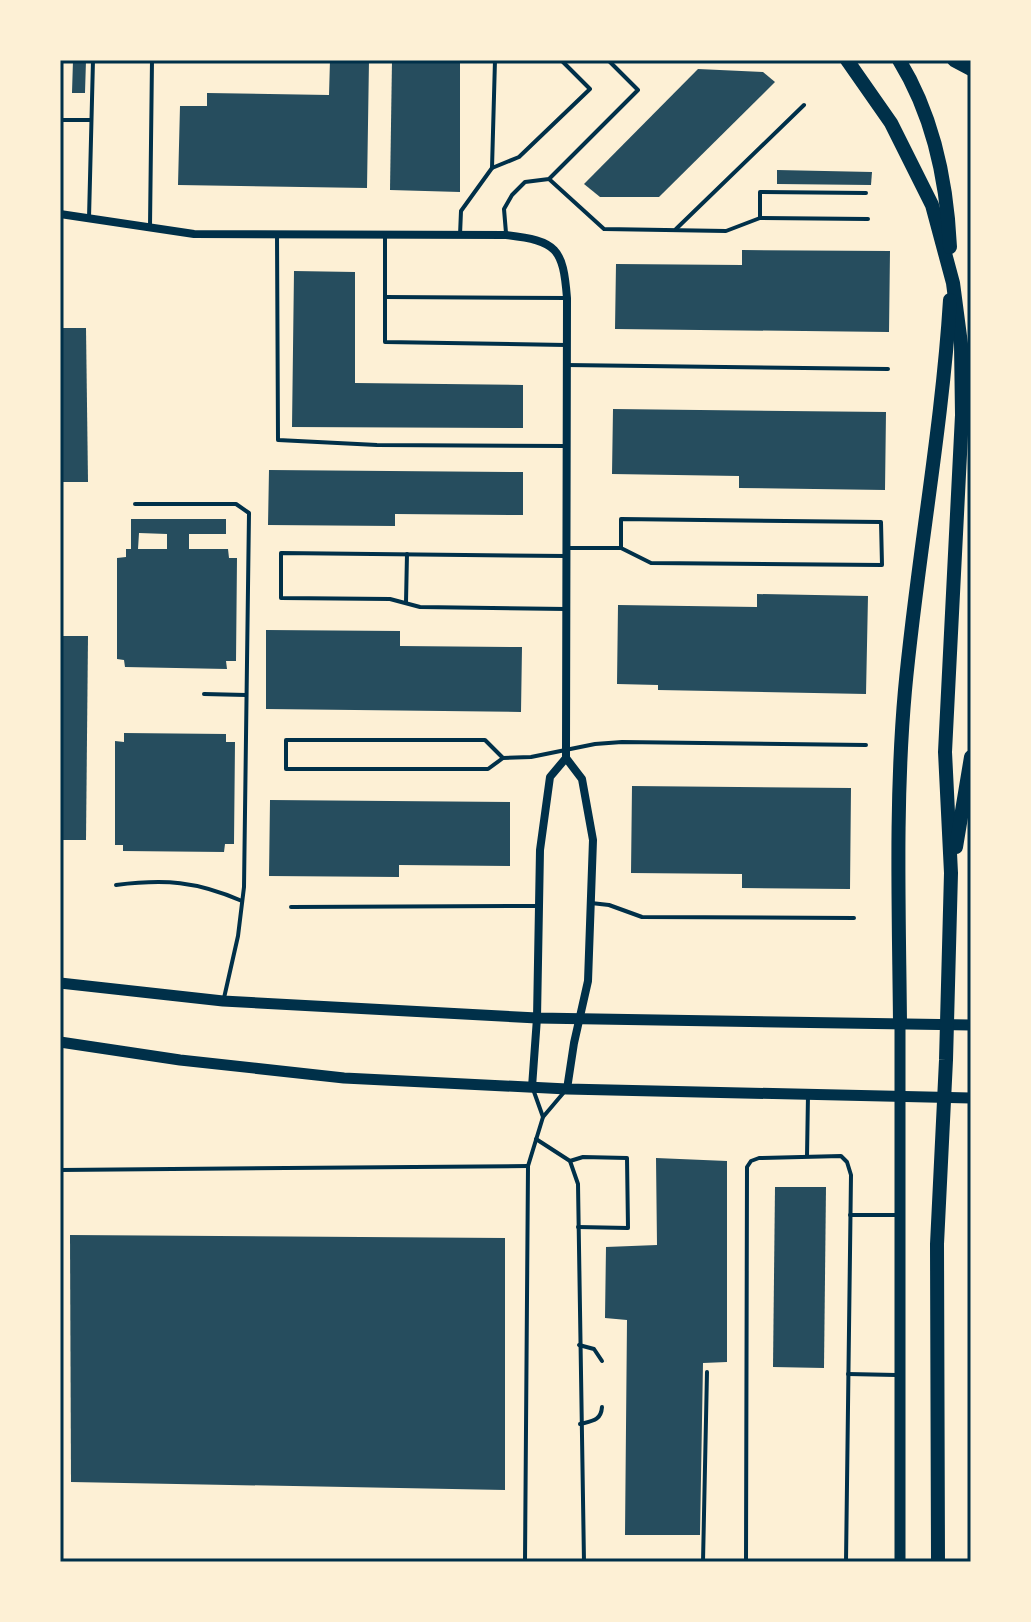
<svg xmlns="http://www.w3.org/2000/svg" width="1031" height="1622" viewBox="0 0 1031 1622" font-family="Arial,sans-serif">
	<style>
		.building { fill: #264d5e; fill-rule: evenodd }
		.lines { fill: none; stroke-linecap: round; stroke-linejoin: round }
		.service { stroke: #003049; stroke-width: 4 }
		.minor { stroke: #003049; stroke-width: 8 }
		.secondary { stroke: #003049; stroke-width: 11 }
		.motorway { stroke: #003049; stroke-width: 14 }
		.neatline { fill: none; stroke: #003049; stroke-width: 3 }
	</style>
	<rect width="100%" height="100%" fill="#fdf0d5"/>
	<g class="building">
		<polygon points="73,60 86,60 85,93 72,93"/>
		<polygon points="330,60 369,60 367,188 178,185 180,106 207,106 207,93 329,95"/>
		<polygon points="392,60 460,60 460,192 390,190"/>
		<polygon points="698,69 763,72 775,82 659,197 600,197 584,184"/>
		<polygon points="777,170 872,172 871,185 777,184"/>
		<polygon points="742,250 890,251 889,332 615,329 616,264 742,265"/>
		<polygon points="294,271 355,272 355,383 523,385 523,428 292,427"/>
		<polygon points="60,328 86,328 88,482 60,482"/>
		<polygon points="613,409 886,412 885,490 739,488 739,476 612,474"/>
		<polygon points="269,470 523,472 523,515 395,514 395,526 268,525"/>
		<path d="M 131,519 L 226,519 L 226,534 L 189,534 L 189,549 L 228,549 L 229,558 L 237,558 L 236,661 L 226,661 L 227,669 L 125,667 L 124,660 L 117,659 L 117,558 L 126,557 L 126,549 L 131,549 ZM 139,533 L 167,534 L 167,549 L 138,549 Z"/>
		<polygon points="757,594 868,596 866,694 658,690 658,685 617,684 618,605 757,607"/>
		<polygon points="266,630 400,631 400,646 522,647 521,712 266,709"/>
		<polygon points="60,636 88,636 86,840 60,840"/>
		<polygon points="124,733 226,734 226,742 235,742 234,844 225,844 224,852 123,851 123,845 115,845 115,741 124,742"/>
		<polygon points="632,786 851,788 850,889 742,888 742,874 631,873"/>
		<polygon points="270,800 510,802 510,866 399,865 399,877 269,876"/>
		<polygon points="656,1158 727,1161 727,1362 703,1363 700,1535 625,1535 627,1320 605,1318 606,1247 657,1245"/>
		<polygon points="775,1187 826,1187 824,1368 773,1367"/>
		<polygon points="70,1235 505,1238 505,1490 71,1482"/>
	</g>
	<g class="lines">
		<g class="service">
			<polyline points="60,120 91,120"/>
			<polyline points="492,168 495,60"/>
			<polyline points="549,179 604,229 726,231 760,218 868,219"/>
			<polyline points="89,218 93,60"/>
			<polyline points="760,218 760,192 866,193"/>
			<polyline points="150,226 152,60"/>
			<polyline points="676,229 804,105"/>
			<polyline points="506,233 504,209 512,195 525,182 549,179 638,90 608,60"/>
			<polyline points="277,234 278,440 377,445 566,446"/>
			<polyline points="385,235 385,342 566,345"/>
			<polyline points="460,235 461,211 492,168 519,157 590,89 561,60"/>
			<polyline points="385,297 567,298"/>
			<polyline points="566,365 888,369"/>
			<polyline points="135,504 236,504 249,513 244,887 238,936 224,998"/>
			<polyline points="568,548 621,548 651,563 882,565 881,522 621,519 621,548"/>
			<polyline points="566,556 281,553 281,598 390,599 420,607 566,609"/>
			<polyline points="406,602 407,554"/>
			<polyline points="204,694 246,695"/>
			<polyline points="503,758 485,740 286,740 286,769 488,769 503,758 531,757 595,744 622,742 866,745"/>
			<path d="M 116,885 C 165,879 196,881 242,901"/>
			<polyline points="591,903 609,905 642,917 854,918"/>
			<polyline points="291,907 537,906"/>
			<polyline points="533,1089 543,1117"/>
			<polyline points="536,1139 570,1161 578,1184 584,1562"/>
			<polyline points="807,1156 808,1095"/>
			<polyline points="570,1161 583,1157 627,1158 628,1228 578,1227"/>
			<polyline points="60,1170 528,1166"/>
			<polyline points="850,1215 896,1215"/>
			<polyline points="579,1345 594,1349 602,1361"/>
			<polyline points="848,1374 896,1375"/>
			<path d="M 580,1424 C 592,1421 601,1421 602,1407"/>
			<polyline points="525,1562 528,1166 543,1117 565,1091"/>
			<polyline points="703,1562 707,1372"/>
			<polyline points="746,1562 747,1167 751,1161 759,1158 841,1156 847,1162 851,1175 846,1562"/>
		</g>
		<g class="minor">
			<path d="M 60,214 L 194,234 L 506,235 C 557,241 563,248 567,298 L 566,752 L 566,758 L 550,777 L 540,850 L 537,1018 L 532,1087"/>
			<polyline points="566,758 582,779 593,840 588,981 574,1043 567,1089"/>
		</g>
		<g class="secondary">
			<polyline points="60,983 223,1001 537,1018 971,1025"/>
			<polyline points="60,1042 180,1060 344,1078 567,1089 971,1098"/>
			<polyline points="900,1562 900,1023"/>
		</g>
		<g class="motorway">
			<polyline points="847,60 891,123 932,205 953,283 961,344 962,415 945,752 951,873 946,1060 937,1244 938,1562"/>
			<path d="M 899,60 C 933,115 947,183 950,247"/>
			<polyline points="954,60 971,69"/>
			<polyline points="956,847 971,757"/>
			<path d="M 900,1023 C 899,913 895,801 905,690 C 917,560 942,430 950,300"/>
		</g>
	</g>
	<rect width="1031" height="1622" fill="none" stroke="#fdf0d5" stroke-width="124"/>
	<rect x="62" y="62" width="907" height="1498" class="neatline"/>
</svg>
